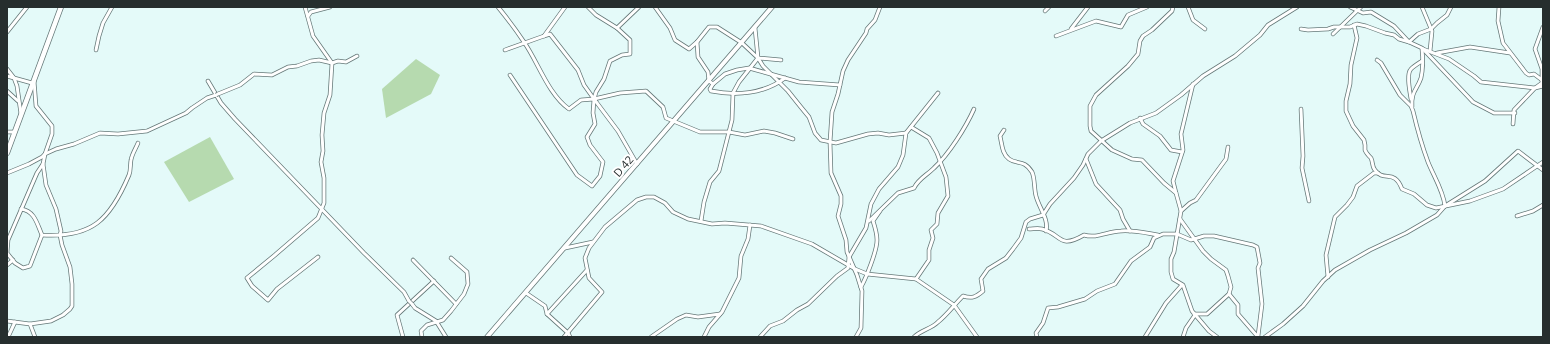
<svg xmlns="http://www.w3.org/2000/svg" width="1550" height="344" viewBox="0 0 1550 344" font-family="'Open Sans',sans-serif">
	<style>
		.green { fill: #b6daaf }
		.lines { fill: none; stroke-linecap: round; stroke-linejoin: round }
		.street-casing { stroke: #657878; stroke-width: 4.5 }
		.secondary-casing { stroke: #657878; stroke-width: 5.5 }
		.primary-casing { stroke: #657878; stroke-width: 6 }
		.street { stroke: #fff; stroke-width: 3 }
		.secondary { stroke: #fff; stroke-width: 4 }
		.primary { stroke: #fff; stroke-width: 4.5 }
		.street-bridge-casing { stroke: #657878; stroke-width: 4.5; stroke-linecap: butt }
		.street-bridge { stroke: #fff; stroke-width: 3 }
		.labels { text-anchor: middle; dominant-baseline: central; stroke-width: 4; stroke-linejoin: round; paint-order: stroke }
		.street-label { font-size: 11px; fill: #262e2e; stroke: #fff }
	</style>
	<rect width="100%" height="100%" fill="#e4faf9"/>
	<g class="green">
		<polygon points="416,59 440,75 431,94 386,118 382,89"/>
		<polygon points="210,137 234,179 189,202 164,162"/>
	</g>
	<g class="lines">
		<g class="street-casing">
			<g id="street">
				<polyline points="305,7 313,36 332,63 330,95 324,113 322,135 323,151 321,162 324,178 324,203 318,218 275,255 247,278 252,286 268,300 277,289 318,257"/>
				<path d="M 498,7 C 507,18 516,30 524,42 C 538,62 548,94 569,109 L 581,100 L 594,99 L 593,113 L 595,124 L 587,137 L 590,145 L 603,162 L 600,176 L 592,186 L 577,175 L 510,75"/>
				<polyline points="588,7 596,15 617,28"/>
				<polyline points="655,7 670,28 675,40 689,49 697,42"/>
				<polyline points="1173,7 1172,11 1152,30 1143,36 1140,41 1138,54 1128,66 1096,95 1090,106 1090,126 1091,131 1112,150 1132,159 1142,160 1164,183 1176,193 1181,211 1174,252 1171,259 1171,272 1173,279 1183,285 1192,311 1209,331 1217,337"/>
				<polyline points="1188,7 1193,20 1205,29"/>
				<polyline points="1350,7 1363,13 1371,12 1394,26 1409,42 1422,48 1473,102 1494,113 1515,113"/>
				<polyline points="1422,7 1432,31 1430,51"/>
				<polyline points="1499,7 1498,21 1503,43 1526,73 1529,75 1534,74 1542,80"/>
				<polyline points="1045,11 1049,7"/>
				<polyline points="308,16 311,12 330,7"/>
				<path d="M 1354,25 L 1357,38 L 1351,65 L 1350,84 L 1346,101 L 1346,111 L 1353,126 L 1364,140 L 1365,145 L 1365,150 C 1366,153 1369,156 1371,158 C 1373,162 1372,167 1375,170 C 1384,183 1394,168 1402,189 L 1414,194 L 1427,205 L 1436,208 L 1470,201 L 1503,189 L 1543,162"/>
				<polyline points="755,28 758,58 763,66 788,91 800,106 809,117 815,133 821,140 836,143 868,134 878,133 889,135 906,133"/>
				<polyline points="1071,29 1088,7"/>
				<polyline points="1301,29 1308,30 1328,29 1334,27 1350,27 1357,24 1366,26 1385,33 1394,35 1399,39 1409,42 1418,34 1431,29 1437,23 1447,15 1451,7"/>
				<polyline points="7,32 27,7"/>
				<polyline points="1333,34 1361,7"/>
				<polyline points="544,36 550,34 578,70 584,85 594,99 596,92 604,79 610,61 622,55 630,54 630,40 617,28 639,7"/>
				<polyline points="1056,36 1096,21 1121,27 1128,15 1147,7"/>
				<polyline points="1423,49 1449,59 1474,76 1481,82 1535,88 1542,83 1542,69 1535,49 1543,27"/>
				<polyline points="96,50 99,36 103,23 112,7"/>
				<polyline points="505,50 544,36 565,7"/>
				<polyline points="1437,53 1470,47 1510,53"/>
				<polyline points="781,60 758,58 742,43 717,27 709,27 697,42 698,57 708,72 709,81 713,84 725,74 737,70 749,68 799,82 840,85"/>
				<path d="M 1377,60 L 1381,63 L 1400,95 L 1411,106 L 1413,111 C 1417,128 1422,146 1428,162 C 1434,177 1443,190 1445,206"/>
				<polyline points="7,69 14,78 32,83"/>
				<polyline points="7,76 14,78 17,86 21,114"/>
				<polyline points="34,81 36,106 52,126 52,134 45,154 43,164 37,173 8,240 7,253 15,263 23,268 30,266 42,235"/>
				<polyline points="208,81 221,103 235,119 364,253 404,292 409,301"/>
				<path d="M 713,84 L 710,89 L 711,91 C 736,96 764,94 785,78"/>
				<polyline points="7,91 18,101"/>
				<polyline points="218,94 240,85 254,74 272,75 288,67 297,66 311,61 319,60 332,63 338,61 346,62 357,56"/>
				<path d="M 1411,99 C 1410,92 1406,74 1411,69 C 1414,66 1419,63 1422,61"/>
				<path d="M 1412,107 C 1411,91 1417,90 1421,78 C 1423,69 1423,58 1422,49"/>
				<polyline points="1301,109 1303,156 1302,168 1309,201"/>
				<polyline points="1140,118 1143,124 1160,136 1171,150 1182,152"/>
				<polyline points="1513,124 1514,110 1535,88 1543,86"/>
				<polyline points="911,127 929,138 937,153 946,177 948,196 938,213 937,224 931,230 933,238 929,250 929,260 916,279"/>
				<path d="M 1004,130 L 1000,136 C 1002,144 1002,154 1009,159 C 1017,165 1024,159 1032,172 C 1035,178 1034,189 1036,196 C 1039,208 1049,219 1046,231"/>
				<polyline points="7,132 14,132"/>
				<polyline points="1086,159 1096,184 1120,210 1123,219 1130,231"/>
				<polyline points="637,164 618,131 594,99 620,93 646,91 663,107 666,118 700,132 729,132 745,135 764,131 775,133 793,139"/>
				<polyline points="7,173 29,164 42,157 45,154 56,149 74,144 100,133 118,134 147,131 186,113 192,108 207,98 216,95"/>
				<polyline points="1176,193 1173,181 1183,150 1181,134 1193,84"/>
				<path d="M 21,209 C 35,211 37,224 42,235 C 92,238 110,220 129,175 C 131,170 130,165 131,160 C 132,154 136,148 138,143"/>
				<polyline points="1181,211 1190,203 1196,200 1226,159 1228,147"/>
				<polyline points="1517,216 1533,211 1543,205"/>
				<polyline points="1180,219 1203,251 1211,259 1226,270 1228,276 1231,287 1229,294 1207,314 1194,314"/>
				<polyline points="701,221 704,202 710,182 719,171 732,120 733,93 739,82 758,58"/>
				<path d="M 869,221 L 898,193 L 914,188 C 919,178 926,176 934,168 C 949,154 966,127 974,109"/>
				<path d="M 1029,229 C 1033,229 1038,228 1042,229 C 1062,234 1058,250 1084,235 C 1097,239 1108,231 1121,231 C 1134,230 1146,233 1158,235"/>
				<polyline points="565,248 593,242"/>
				<polyline points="413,260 456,304"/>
				<polyline points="7,265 13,260"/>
				<polyline points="1328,277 1326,255 1335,217 1347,205 1353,197 1357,186 1374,173 1378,173"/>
				<path d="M 861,287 C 866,278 877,251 877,240 C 877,234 875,227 873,221 L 880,211"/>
				<polyline points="526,293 545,306 547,314 568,333 570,337"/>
				<polyline points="1229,294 1238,305 1238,314 1258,337"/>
				<polyline points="412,304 415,308 436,321 446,337"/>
				<polyline points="547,314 587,270"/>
				<polyline points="7,321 30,324 35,337"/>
				<polyline points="30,324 51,321 63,315 70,309 72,306 72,284 70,267 62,245 60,235 61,231 56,209 46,185 43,164"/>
				<polyline points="8,337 15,322"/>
				<polyline points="403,337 397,315 434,281"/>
				<polyline points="422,337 421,331 427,325 443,320 451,311 464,294 468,284 467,272 451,258"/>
				<polyline points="564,337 602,292 589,278 585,258 589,248 605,227 637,200 646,197 654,197 665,203 673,212 688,219 712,224 725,223 761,226 812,244 855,269 867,274 916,279 954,305 977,337"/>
				<polyline points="651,337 677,319 686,315 698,317 720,314"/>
				<polyline points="704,337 709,327 722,312 739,278 741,256 748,239 750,225"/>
				<polyline points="760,337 770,326 783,321 797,310 808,304 837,276 848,268 849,257 866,228 871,204 879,189 898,167 903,155 906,133 938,93"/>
				<polyline points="856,337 861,328 862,291 857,275 847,252 846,240 838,216 841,204 841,196 831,173 830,142 832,112 838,94 843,71 848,60 866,33 867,29 875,20 880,7"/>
				<path d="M 914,337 C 921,330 931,329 938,322 C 947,315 954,305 963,296 C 972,299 976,297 983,291 L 981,279 L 988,269 L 1006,258 L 1013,249 L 1021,238 L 1026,222 L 1030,219 L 1043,215 L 1050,204 L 1074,178 L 1083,165 L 1088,154 L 1101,141 L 1130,123 L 1156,113 L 1181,95 L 1203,76 L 1235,56 L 1260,35 L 1268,25 L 1297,7"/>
				<polyline points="1037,337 1036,333 1043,323 1048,308 1058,307 1085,299 1097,291 1115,284 1131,261 1150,247 1154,238 1163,234 1177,234 1191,240 1204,236 1214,236 1253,245 1257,247 1260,263 1258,268 1262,304 1258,336"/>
				<polyline points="1145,337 1166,303 1182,285"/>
				<polyline points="1183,337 1186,328 1195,315"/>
				<polyline points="1265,337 1283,324 1303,306 1323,281 1335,270 1370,250 1406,233 1437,215 1445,206 1485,181 1518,151 1543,170"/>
			</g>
		</g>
		<g class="secondary-casing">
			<polyline id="secondary" points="487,337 772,7"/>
		</g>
		<g class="primary-casing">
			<polyline id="primary" points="7,153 61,7"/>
		</g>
		<use href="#street" class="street"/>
		<use href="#secondary" class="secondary"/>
		<use href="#primary" class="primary"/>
		<g class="street-bridge-casing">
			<g id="street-bridge">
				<polyline points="216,95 218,94"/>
				<polyline points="409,301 412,304"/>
			</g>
		</g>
		<use href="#street-bridge" class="street-bridge"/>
	</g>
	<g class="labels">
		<g class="street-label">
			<text transform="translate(623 166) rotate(-49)">D 42</text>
		</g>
	</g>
	<rect width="1550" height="344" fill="none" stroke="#262e2e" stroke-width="16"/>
</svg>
